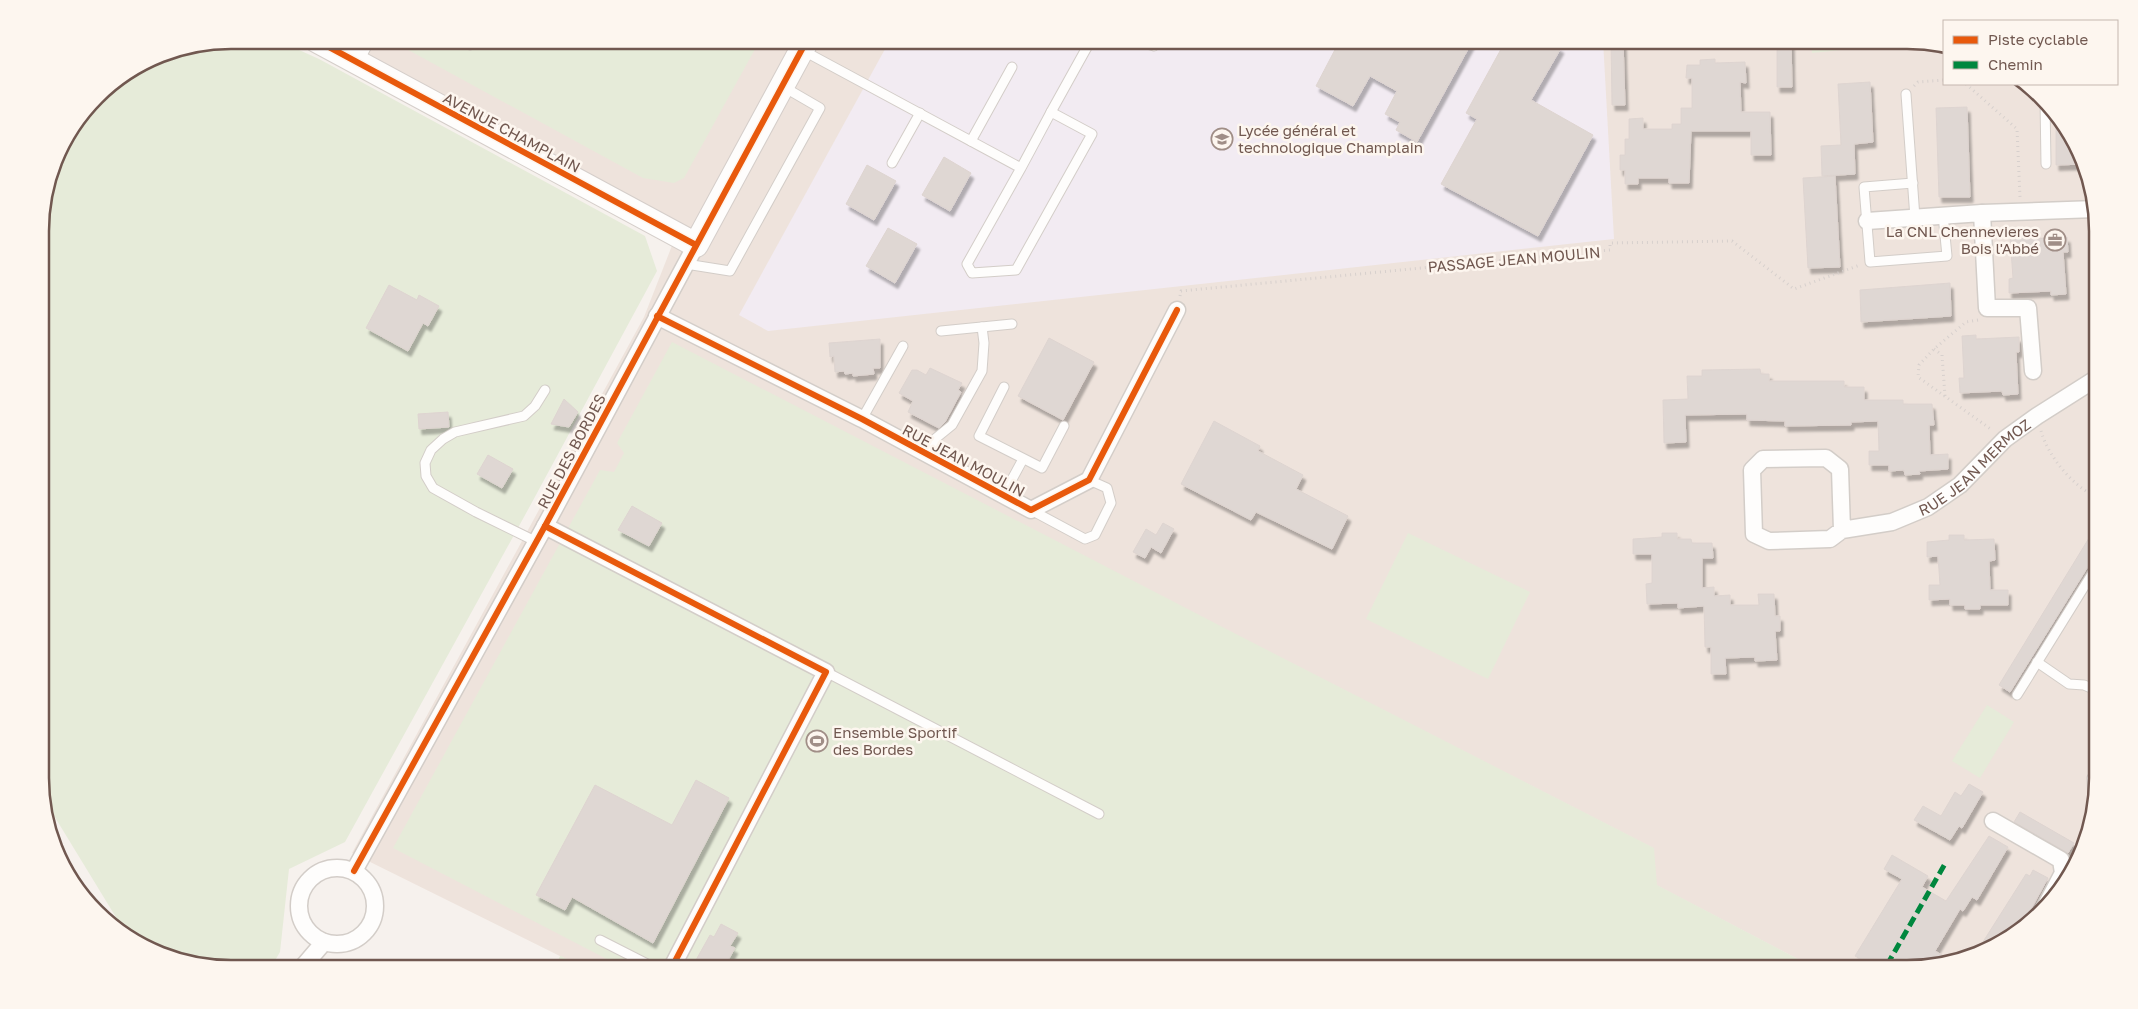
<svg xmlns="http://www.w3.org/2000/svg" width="2138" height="1009" viewBox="0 0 2138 1009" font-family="'Golos Text',sans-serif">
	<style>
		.residential { fill: #eee3dc }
		.education { fill: #f2ebf2 }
		.green { fill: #e6ebd9 }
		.building { fill: #dfd7d3; stroke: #ded4d0; filter: url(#shadow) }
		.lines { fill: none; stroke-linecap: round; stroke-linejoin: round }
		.lane-casing { stroke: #d3cdc8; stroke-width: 11 }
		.street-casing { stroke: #d3cdc8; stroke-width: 19 }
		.secondary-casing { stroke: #d5ceca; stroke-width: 26 }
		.path { stroke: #d7d0cd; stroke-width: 3; stroke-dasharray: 1 4; stroke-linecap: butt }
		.lane { stroke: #fefdfc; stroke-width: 9 }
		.street { stroke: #fefdfc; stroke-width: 16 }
		.secondary { stroke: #fefdfc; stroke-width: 24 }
		.quiet { stroke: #00873e; stroke-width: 5; stroke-dasharray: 10 5; stroke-linecap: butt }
		.cycleway-casing { stroke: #fdf6ef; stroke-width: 9 }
		.cycleway { stroke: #e8590c; stroke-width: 6 }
		.labels { text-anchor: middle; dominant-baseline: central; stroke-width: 5; stroke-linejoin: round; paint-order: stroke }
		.poi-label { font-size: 15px; fill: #715850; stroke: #fdf6ef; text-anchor: start }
		.street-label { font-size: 15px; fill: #715850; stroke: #fdf6ef }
		.rim { fill: none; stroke: #715850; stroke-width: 2.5 }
	</style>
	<defs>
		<filter id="shadow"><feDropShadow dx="3" dy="5.5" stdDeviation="1" flood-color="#0004"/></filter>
	</defs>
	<rect width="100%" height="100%" fill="#f6f1ed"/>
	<polygon class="residential" points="304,40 1907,40 1944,47 1944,84 2028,84 2059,115 2084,158 2096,206 2098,778 2083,851 2051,904 2013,937 1969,959 1919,969 1817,969 1656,885 1653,848 1236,635 1081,969 586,969 352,853 644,317 675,238"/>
	<polygon class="education" points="890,40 1603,40 1614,239 768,331 739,315"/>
	<g class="green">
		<polygon points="231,40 277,40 319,59 645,236 657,271 530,506 345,842 289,869 280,952 270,969 231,969 158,954 128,937 42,796 40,218 60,146 105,88 158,54"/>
		<polygon points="390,40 760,40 684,178 674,183 643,178"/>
		<polygon points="1811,40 1889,40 1889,45 1812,53"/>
		<polygon points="672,342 1236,634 1654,848 1657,885 1817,969 626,969 393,848 600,470 614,472 624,453 617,443"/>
		<polygon points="1408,533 1530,592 1488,679 1366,619"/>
		<polygon points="1987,705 2014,722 1980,778 1952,761"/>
		<polygon points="560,956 561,956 586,969 554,969"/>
	</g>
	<g class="building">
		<polygon points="1340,40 1473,40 1417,142 1396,130 1400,122 1385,114 1397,91 1370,76 1353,106 1316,86"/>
		<polygon points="1506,40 1547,40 1561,48 1531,100 1593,135 1538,236 1441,184 1477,119 1466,113"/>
		<polygon points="1611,40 1623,40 1625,105 1612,105"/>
		<polygon points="1777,40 1791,40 1792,87 1777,87"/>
		<polygon points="1715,59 1715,63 1745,62 1746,83 1740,82 1741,112 1770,112 1771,155 1751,155 1751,131 1691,131 1689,183 1669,183 1669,178 1638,178 1638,184 1625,184 1625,170 1620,170 1620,155 1625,155 1625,139 1629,139 1629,119 1643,118 1643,129 1672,129 1672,124 1681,124 1681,108 1692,108 1692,78 1686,78 1687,65 1700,65 1700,60"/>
		<polygon points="1870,82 1873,142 1854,144 1855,174 1822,176 1821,146 1841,145 1838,84"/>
		<polygon points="1967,107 1970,197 1939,197 1936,108"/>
		<polygon points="2056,112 2084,158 2085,164 2056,165"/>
		<polygon points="944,157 971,173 950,211 922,195"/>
		<polygon points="867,165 896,181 874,220 846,204"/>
		<polygon points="1835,176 1840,267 1808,268 1803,178"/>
		<polygon points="888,228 917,244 895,283 866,266"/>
		<polygon points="2025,235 2025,239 2067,237 2068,252 2063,252 2066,294 2051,295 2051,291 2009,293 2009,279 2013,278 2010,236"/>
		<polygon points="1950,283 1951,316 1861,322 1860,290"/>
		<polygon points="389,285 417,300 419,295 439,306 428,326 423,323 408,351 366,328"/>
		<polygon points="1976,335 1976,339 2019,337 2019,352 2016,352 2018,394 2003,395 2002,391 1960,393 1959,378 1964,378 1962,336"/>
		<polygon points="1049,338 1094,362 1063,420 1018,396"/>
		<polygon points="880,339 880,368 873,368 874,374 853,376 853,373 845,374 844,371 835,372 834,356 830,357 829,343"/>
		<polygon points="930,368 962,383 958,390 961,392 945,422 939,428 908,412 913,401 899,393 912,370 917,370 926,375"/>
		<polygon points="1760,369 1761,374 1769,374 1769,381 1844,381 1844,387 1864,387 1864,400 1903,400 1903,404 1932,404 1934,425 1929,425 1930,455 1948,454 1948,469 1919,471 1920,474 1905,475 1904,470 1889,471 1889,465 1869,465 1869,451 1879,451 1878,421 1851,422 1851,425 1785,426 1785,421 1747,420 1747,414 1685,415 1686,442 1664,443 1663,400 1688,399 1687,376 1702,376 1702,370"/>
		<polygon points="564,399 578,412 569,427 551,424"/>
		<polygon points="448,412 449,427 419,429 418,414"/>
		<polygon points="1214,421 1260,446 1258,451 1303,475 1296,489 1348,516 1332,549 1256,512 1251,520 1181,484"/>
		<polygon points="488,455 513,469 502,488 477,474"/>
		<polygon points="632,506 662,523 649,546 618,530"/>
		<polygon points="1163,523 1174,529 1161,553 1151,547 1145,558 1133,552 1146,529 1156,535"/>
		<polygon points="2097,525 2097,552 2010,692 1999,685"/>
		<polygon points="1662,533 1677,533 1677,539 1691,539 1692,543 1712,543 1713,558 1702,558 1702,588 1714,587 1714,596 1730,595 1730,605 1759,605 1758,594 1774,594 1775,616 1780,616 1780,631 1775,631 1777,660 1755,661 1755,657 1725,658 1726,674 1711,674 1711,647 1705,647 1704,606 1678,608 1678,603 1647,604 1646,584 1652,583 1652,554 1633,554 1633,539 1662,537"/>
		<polygon points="1949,535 1964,535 1964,540 1994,539 1995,560 1989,561 1990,590 2008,590 2008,605 1980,605 1980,609 1965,609 1965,605 1950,605 1950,599 1929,600 1929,585 1940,585 1938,556 1927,557 1927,542 1949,540"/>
		<polygon points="696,780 729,798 653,943 572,897 565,910 536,895 595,785 672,825"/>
		<polygon points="1969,784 1983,792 1962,828 1959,826 1950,840 1914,820 1923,806 1941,816 1955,792 1961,796"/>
		<polygon points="2020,812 2074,843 2068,853 2014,822"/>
		<polygon points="1989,836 2008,847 1977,900 1972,897 1963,911 1960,909 1935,951 1954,962 1919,969 1877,969 1855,956 1902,879 1884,869 1892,855 1928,876 1922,887 1946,901"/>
		<polygon points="2033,870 2048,878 2018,933 1974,956 2026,874 2030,876"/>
		<polygon points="721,924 738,933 730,946 735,948 723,969 698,969 701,963 696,960 710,935 714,937"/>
	</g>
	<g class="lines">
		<g class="lane-casing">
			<g id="lane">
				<polyline points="461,40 470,45"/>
				<polyline points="1134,40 1154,46"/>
				<polyline points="802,50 1021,168 967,264 972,273 1016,270 1092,134 1051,112 1021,168"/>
				<polyline points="358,63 370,40"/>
				<polyline points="1906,94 1915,218"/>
				<polyline points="2045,101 2046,164"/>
				<polyline points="1051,112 1091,40"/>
				<polyline points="971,141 1012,67"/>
				<polyline points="892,163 920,113"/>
				<polyline points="1913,183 1864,187 1870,262 1947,256 1943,215"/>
				<polyline points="686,264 730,271 820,108 782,86"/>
				<polyline points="941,331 1012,324"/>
				<polyline points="1004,387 979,436 1042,468 1064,426"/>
				<polyline points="862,419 903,346"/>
				<polyline points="928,455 936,438 952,425 982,371 984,343 982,327"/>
				<polyline points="1003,496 1023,459"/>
				<polyline points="1031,510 1085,539 1095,535 1111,503 1107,488 1089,480"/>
				<polyline points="535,541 476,512 433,488 426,476 425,463 431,450 443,439 455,432 524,416 535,406 545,390"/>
				<polyline points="2037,662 2069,684 2084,685 2098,691"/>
				<polyline points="826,672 1099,814"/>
				<polyline points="2017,695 2097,566"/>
				<polyline points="2093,803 2092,778 2098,775"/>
				<polyline points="600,940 657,969"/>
			</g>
		</g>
		<g class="street-casing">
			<g id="street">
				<polyline points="1982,213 2096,209"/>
				<polyline points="1867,221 1982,213 1987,308 2028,308 2033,371"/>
				<polyline points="657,316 862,419 1031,510 1089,480 1177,310"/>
				<polyline points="545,526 826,672 671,969"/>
				<path id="s1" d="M 1842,530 L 1840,469 L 1826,458 L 1763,459 L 1752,470 L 1754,534 L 1769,541 L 1830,539 L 1842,530 L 1892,522 L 1928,507 L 1960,485 L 2005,439 L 2037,416 L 2097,378"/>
				<polyline points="1993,821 2061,860 2063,873 2043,911"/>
				<circle cx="337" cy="906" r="38"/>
				<polyline points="354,871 545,526 696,245"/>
				<polyline points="301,969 324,942"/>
			</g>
		</g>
		<g class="secondary-casing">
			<polyline id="secondary" points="316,40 696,245 807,40"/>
		</g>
		<g class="path">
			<polyline points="1966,84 2017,129 2020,197"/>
			<polyline points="1914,86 1918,82 1944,80"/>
			<polyline points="1180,296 1181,291 1610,250 1610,243 1732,241 1794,289 1860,265"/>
			<polyline points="1978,320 1966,322 1934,349 1919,365 1918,377 1992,430"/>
			<polyline points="1934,349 1942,355 1945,396"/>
			<path d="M 2041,431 C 2048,456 2073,487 2097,497"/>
		</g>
		<use href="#lane" class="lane"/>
		<use href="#street" class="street"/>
		<use href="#secondary" class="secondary"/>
		<polyline class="quiet" points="1887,965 1946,862"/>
		<g class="cycleway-casing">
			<g id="cycleway">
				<polyline points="316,40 696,245"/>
				<polyline points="657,316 862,419 1031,510 1089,480 1177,310"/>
				<polyline points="545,526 826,672 671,969"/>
				<polyline points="354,871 545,526 807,40"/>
			</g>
		</g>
		<use href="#cycleway" class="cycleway"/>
	</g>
	<defs>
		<g id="school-ring" transform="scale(1.125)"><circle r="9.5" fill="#fdf6ef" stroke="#a08e87" stroke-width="1.5"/><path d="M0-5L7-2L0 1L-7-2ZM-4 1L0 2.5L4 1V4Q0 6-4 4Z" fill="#a08e87"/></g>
		<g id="office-ring" transform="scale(1.125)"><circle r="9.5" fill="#fdf6ef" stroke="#a08e87" stroke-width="1.5"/><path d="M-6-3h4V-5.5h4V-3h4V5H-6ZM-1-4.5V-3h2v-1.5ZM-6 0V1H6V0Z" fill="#a08e87"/></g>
		<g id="stadium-ring" transform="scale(1.125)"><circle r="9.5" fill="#fdf6ef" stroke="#a08e87" stroke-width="1.5"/><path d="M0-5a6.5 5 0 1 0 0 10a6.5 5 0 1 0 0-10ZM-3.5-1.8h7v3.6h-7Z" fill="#a08e87"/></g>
	</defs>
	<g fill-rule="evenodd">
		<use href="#school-ring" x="1222" y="139"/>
		<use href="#office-ring" x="2055" y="240"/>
		<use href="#stadium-ring" x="817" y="741"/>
	</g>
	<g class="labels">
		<g class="poi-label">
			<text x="1238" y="130">Lycée général et<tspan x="1238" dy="17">technologique Champlain</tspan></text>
			<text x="2039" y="231" text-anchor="end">La CNL Chennevieres<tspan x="2039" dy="17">Bois l'Abbé</tspan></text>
			<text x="833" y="732">Ensemble Sportif<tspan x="833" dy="17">des Bordes</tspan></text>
		</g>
		<g class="street-label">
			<text transform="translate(512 132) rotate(28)">AVENUE CHAMPLAIN</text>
			<text transform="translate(1514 259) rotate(-5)">PASSAGE JEAN MOULIN</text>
			<text transform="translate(571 451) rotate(-62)">RUE DES BORDES</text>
			<text transform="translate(964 460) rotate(28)">RUE JEAN MOULIN</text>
			<text stroke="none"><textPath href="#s1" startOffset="465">RUE JEAN MERMOZ</textPath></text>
		</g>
	</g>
	<path d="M0 0H2138V1009H0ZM231 49H1907A182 182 0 0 1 2089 231V778A182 182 0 0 1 1907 960H231A182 182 0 0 1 49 778V231A182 182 0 0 1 231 49Z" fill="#fdf6ef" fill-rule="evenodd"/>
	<path class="rim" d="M231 49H1907A182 182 0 0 1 2089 231V778A182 182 0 0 1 1907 960H231A182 182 0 0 1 49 778V231A182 182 0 0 1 231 49Z"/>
	<rect x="1943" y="20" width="175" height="65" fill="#fdf6ef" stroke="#c5b7af"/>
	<rect x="1953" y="36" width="25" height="8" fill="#e8590c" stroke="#c5b7af"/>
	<text x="1988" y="45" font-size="15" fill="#715850">Piste cyclable</text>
	<rect x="1953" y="61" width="25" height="8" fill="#00873e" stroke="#c5b7af"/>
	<text x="1988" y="70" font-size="15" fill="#715850">Chemin</text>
</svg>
